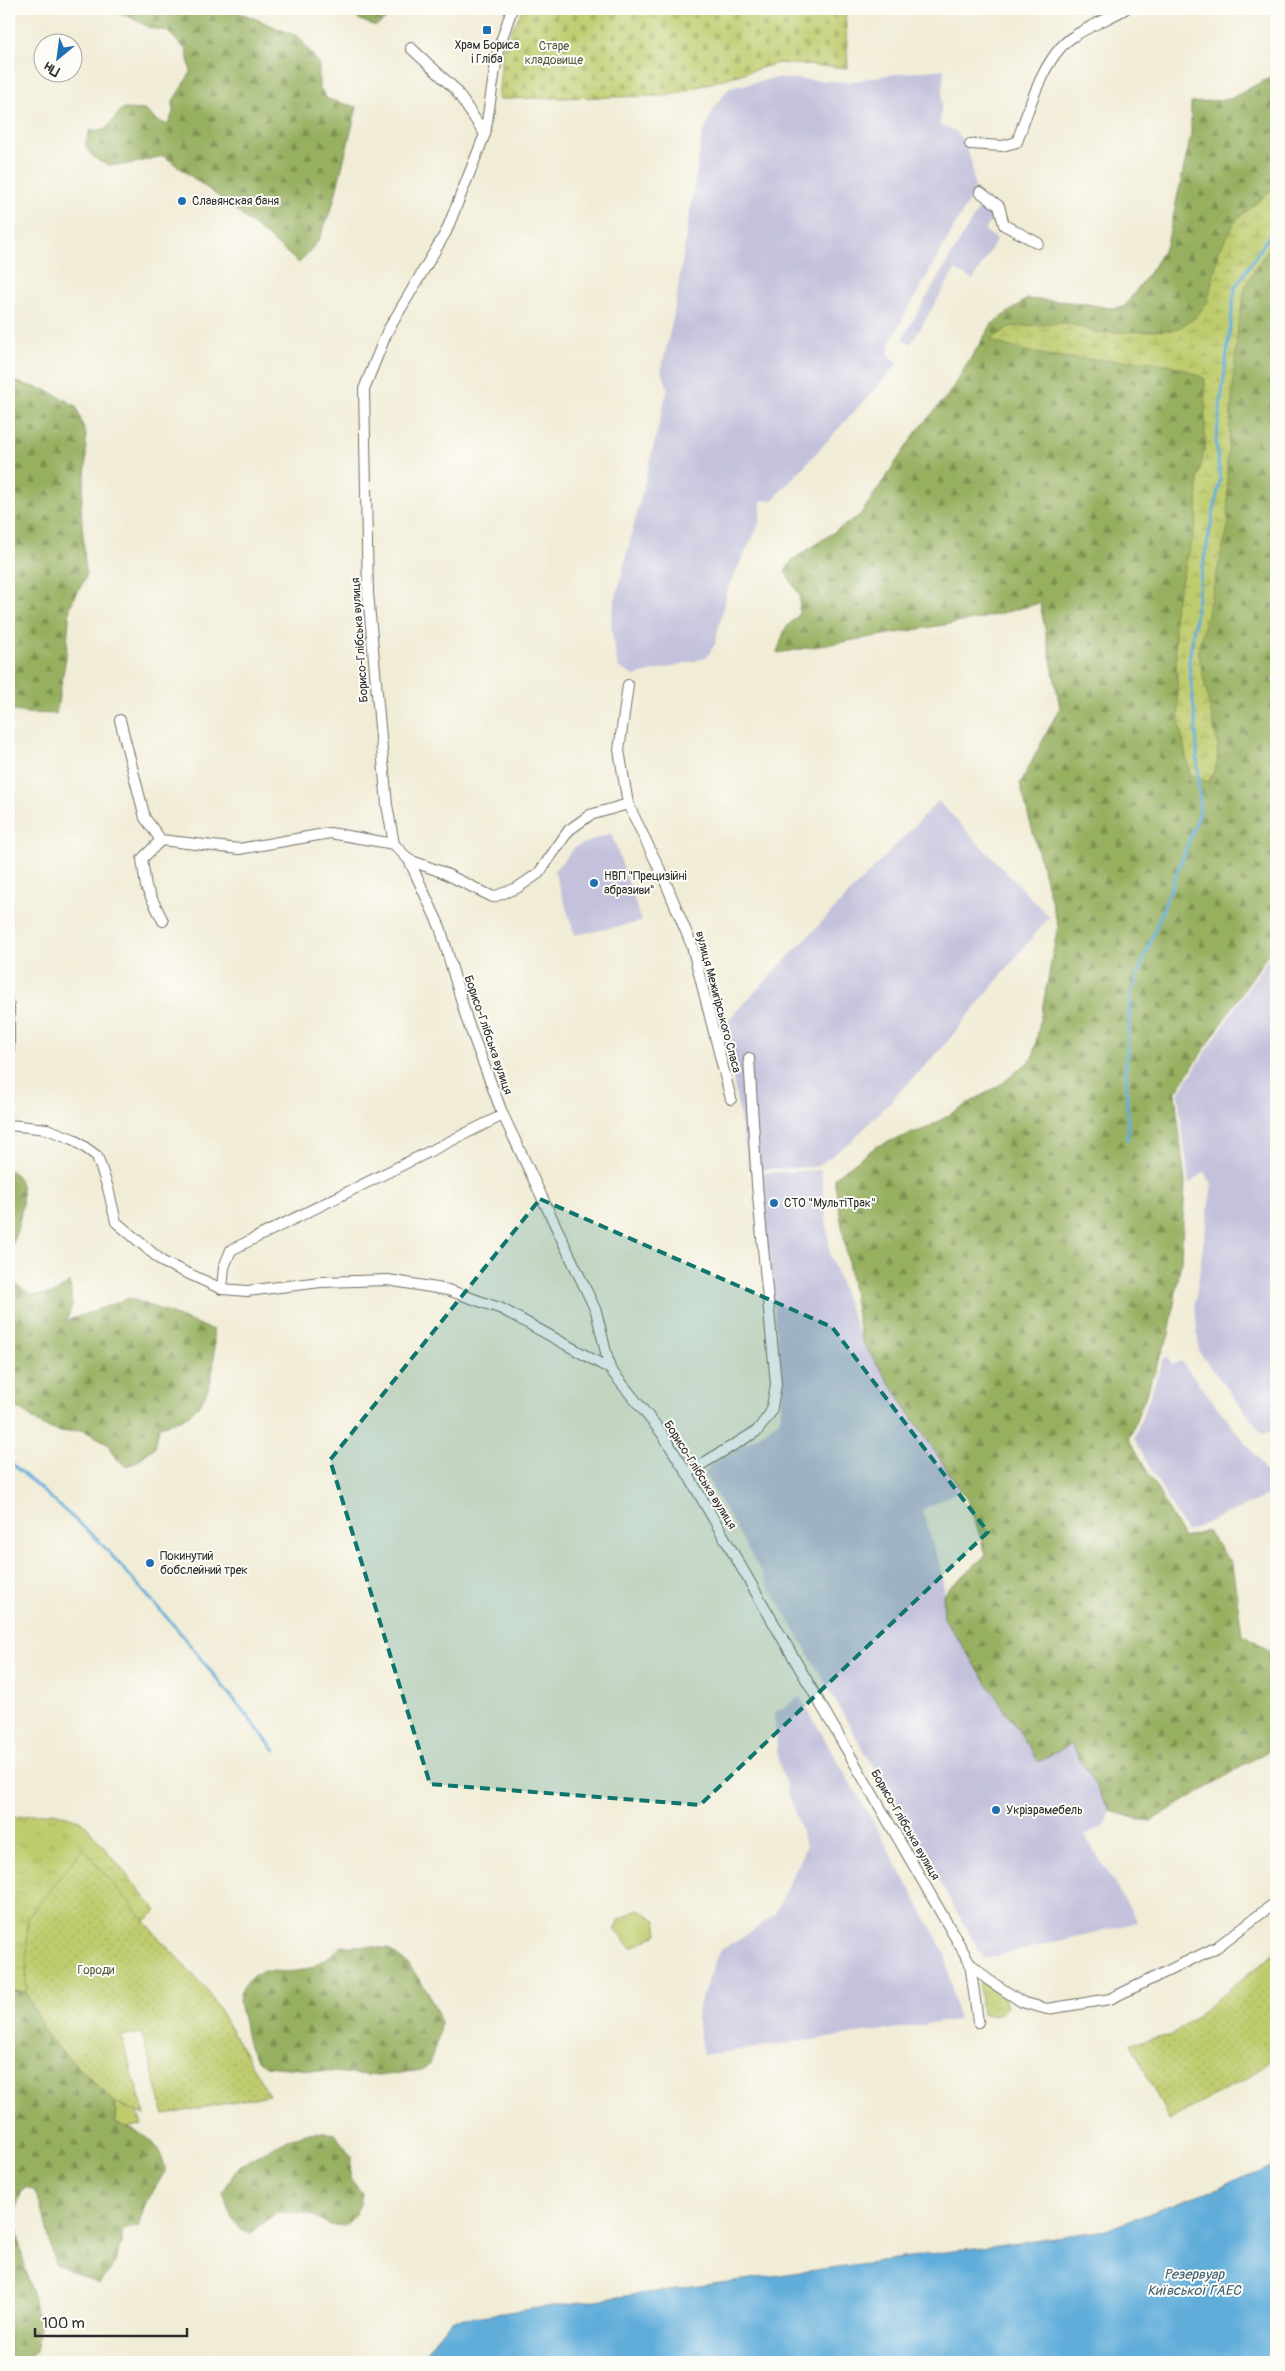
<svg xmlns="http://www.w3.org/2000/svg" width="1285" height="2371" viewBox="0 0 1285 2371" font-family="Pangolin,sans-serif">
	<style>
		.industrial { fill: #c3c1db }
		.grass { fill: url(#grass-tufts); stroke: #757c4c }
		.forest { fill: url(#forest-firs); stroke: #616e46 }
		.wetland { fill: url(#wetland-marsh); stroke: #757c4c }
		.cemetery { fill: url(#cemetery-stones); stroke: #757c4c }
		.park { fill: #bfcc6e; stroke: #757c4c }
		.garden { fill: url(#garden-dots); stroke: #757c4c }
		.water { fill: #61adda; stroke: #466c82 }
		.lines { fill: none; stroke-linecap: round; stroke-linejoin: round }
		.stream { stroke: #61adda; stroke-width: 3 }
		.street-casing { stroke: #706f67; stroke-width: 12 }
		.street { stroke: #fff; stroke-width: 10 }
		.marked { fill: #0f766e; fill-opacity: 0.2; stroke: #0f766e; stroke-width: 4; stroke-dasharray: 10 6; stroke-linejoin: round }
		.poi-dot { fill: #1f6fb2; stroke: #fdfcf7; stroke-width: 2 }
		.labels { text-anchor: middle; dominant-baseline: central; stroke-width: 4; stroke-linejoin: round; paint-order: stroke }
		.poi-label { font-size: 12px; fill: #2b2b2b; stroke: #fdfcf7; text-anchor: start }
		.park-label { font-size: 12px; fill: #575b3f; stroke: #fdfcf7 }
		.street-label { font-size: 12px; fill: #2b2b2b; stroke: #fdfcf7 }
		.water-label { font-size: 14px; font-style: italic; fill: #415f71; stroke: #fdfcf7 }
	</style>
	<defs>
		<pattern id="grass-tufts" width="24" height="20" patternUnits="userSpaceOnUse" patternTransform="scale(1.25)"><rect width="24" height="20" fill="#bfcc6e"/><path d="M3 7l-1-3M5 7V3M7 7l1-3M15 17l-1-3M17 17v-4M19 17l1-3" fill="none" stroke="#a4af5f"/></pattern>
		<pattern id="forest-firs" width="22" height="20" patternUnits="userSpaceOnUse" patternTransform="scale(1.25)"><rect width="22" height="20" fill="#97b061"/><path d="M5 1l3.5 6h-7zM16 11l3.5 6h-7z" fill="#7b8f50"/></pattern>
		<pattern id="wetland-marsh" width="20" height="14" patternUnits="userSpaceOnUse" patternTransform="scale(1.25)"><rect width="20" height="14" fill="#bfcc6e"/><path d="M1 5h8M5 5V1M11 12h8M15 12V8" fill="none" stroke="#a4af5f"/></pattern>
		<pattern id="cemetery-stones" width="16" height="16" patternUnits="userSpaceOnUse" patternTransform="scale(1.25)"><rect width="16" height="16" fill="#bfcc6e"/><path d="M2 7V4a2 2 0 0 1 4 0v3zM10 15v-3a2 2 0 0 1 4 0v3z" fill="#a4af5f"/></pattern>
		<pattern id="garden-dots" width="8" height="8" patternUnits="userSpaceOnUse" patternTransform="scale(1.25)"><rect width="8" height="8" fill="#bfcc6e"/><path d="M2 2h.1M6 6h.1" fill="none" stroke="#a4af5f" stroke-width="1.8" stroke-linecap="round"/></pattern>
	</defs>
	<rect width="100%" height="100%" fill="#fdfcf7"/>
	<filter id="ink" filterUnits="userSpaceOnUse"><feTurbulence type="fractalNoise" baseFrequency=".02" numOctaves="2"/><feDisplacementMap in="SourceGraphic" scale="10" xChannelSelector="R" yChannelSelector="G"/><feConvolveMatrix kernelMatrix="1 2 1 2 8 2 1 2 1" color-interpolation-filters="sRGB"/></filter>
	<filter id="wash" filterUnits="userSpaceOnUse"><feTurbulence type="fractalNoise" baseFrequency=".0096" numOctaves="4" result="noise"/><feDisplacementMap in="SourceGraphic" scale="20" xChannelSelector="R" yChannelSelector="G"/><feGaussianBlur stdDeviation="1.12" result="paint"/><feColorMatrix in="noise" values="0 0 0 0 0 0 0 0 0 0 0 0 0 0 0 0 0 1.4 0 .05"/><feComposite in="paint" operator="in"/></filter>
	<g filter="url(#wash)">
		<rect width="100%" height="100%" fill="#f1ecd6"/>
		<g class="industrial">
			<polygon points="944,69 940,125 956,131 965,145 971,160 975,190 891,340 888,354 898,364 773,500 761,501 760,522 728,588 715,644 706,658 634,676 618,667 611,626 612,613 668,388 661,371 674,313 702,135 715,106 729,88 776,78 849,82 886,75"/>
			<polygon points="979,208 993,216 985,231 997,239 973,280 955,270 911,344 902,339"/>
			<polygon points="938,801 1049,917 942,1048 851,1142 816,1167 749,1170 724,1024"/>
			<polygon points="611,833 642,922 575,935 554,871 575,847"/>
			<polygon points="1276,951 1276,1438 1273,1431 1263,1434 1199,1352 1195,1303 1212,1183 1204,1172 1189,1184 1178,1094 1269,957"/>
			<polygon points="821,1170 830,1255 861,1340 961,1490 922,1510 943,1575 944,1618 1039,1762 1071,1744 1110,1811 1105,1825 1085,1836 1138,1922 984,1959 704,1473 710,1465 766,1431 780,1419 783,1386 765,1234 762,1173"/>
			<polygon points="1167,1356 1172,1365 1181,1361 1256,1456 1276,1489 1276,1492 1186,1532 1134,1438 1164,1359"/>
			<polygon points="800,1697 875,1825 945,1953 958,2020 703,2055 696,2013 719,1951 742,1938 775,1914 806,1846 778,1761 774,1713"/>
		</g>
		<g class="grass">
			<polygon points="54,1812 82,1821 157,1911 142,1923 112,2036 142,2125 9,2149 9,1818"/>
			<path d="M 979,1981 L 1004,1998 L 1007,2007 C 1000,2016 992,2015 982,2014 Z"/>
		</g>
		<g class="forest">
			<path d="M 104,9 L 229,9 L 251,17 L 299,37 L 319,64 L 319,86 L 327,99 L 357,107 L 333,204 L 319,240 L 299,263 L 227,203 L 164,156 C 135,161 102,179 85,145 L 90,130 L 105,130 L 122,109 L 145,110 L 156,120 L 168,125 L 173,112 L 173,101 L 191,72 L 186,50 L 167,31 L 150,28 L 130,17 Z"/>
			<polygon points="347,9 394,9 393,14 376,26 360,20"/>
			<polygon points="1276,74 1276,676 1272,679 1276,694 1276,947 1267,955 1175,1093 1185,1183 1181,1261 1169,1335 1129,1438 1184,1538 1207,1531 1232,1564 1242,1633 1276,1655 1276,1746 1149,1822 1110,1811 1071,1744 1039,1762 944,1618 943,1594 986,1555 969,1503 861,1340 834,1178 877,1146 927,1128 1003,1083 1033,1058 1058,926 1020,784 1060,707 1040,603 979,619 777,653 785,629 799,614 800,596 785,571 792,560 860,515 917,431 948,395 992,324 1027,299 1083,303 1108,308 1124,307 1152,269 1167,244 1191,135 1191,103 1230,99"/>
			<polygon points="9,380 49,391 76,406 86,435 86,467 81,508 86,577 70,606 66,657 56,714 27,713 9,710"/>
			<path d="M 9,1170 C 35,1181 17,1233 9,1253 Z"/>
			<path d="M 9,1280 L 32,1295 L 54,1294 L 70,1282 L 72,1306 L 66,1321 L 130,1298 L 213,1330 C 216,1359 215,1396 188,1415 C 181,1421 168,1423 159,1426 L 155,1447 L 135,1463 L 125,1466 L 115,1457 L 109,1444 L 83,1430 L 60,1432 L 41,1425 L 17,1407 L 9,1396 Z"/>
			<path d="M 342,1946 L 369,1946 L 388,1949 L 409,1965 L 428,1992 L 440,2020 L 439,2035 L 429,2064 L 422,2070 L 379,2076 L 265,2066 C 247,2052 248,2044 244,2023 C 240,2004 234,1997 248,1981 C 252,1976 259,1972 265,1971 C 277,1971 290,1973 303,1970 C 317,1967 331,1955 342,1946 Z"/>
			<path d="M 9,1991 L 26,1992 L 49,2039 L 116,2103 L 115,2123 C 145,2135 157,2137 166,2170 L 144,2206 L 140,2226 L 123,2230 C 120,2254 115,2266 99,2284 L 55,2264 L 42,2208 L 34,2190 L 25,2187 C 0,2217 39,2296 39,2333 C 39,2339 37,2346 36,2352 C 26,2357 20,2360 9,2359 Z"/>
			<path d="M 314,2132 L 335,2134 L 351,2157 L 350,2178 L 362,2193 C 361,2208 355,2216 345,2226 L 330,2225 L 308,2213 L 277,2212 L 250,2234 C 231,2225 229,2210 223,2192 L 238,2167 L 251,2159 L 288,2139 Z"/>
		</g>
		<path class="wetland" d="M 1276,186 L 1276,235 L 1246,285 L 1238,324 L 1227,462 L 1228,527 L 1198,651 L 1218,747 L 1217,765 L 1209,782 L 1190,775 L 1179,722 L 1174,611 L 1197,518 L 1198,479 L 1205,446 L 1205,379 C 1169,359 1148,362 1109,360 C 1070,359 1027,355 991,340 L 1009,327 L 1051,324 L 1066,323 L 1099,333 L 1175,330 L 1196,317 L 1208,301 L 1219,251 L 1236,220 Z"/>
		<polygon class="cemetery" points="523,9 845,9 848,68 778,63 667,96 498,99 503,46"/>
		<polygon class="park" points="638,1909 656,1920 658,1934 632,1948 614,1930 618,1925 619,1920"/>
		<g class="garden">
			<polygon points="83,1848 160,1939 209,1992 269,2095 164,2115 142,2033 121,2036 145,2115 116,2103 49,2039 26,1992 28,1917"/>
			<polygon points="1276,1951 1276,2056 1248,2078 1169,2120 1131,2043 1173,2035"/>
		</g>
		<polygon class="water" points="1276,2165 1276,2362 417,2362 451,2320 1106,2230"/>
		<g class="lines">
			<g class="stream">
				<polyline points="1128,1140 1126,1063 1131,993 1200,812 1196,729 1189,662 1201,575 1220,480 1216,442 1235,288 1276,225"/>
				<polyline points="9,1461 98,1540 177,1629 275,1751"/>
			</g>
		</g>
	</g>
	<g filter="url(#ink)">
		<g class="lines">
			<g class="street-casing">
				<g id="street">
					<polyline points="512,9 498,50 485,134 446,232 387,332 364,389 368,593 387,805 394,844 409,860 440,927 467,1020 503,1115 596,1311 610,1369 661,1432 687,1473 970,1963 987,1979 1022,2002 1047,2009 1110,1999 1217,1947 1276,1902"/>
					<polyline points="411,48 455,89 485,134"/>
					<path d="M 970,144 L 1002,146 L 1017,142 C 1028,111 1043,58 1071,38 C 1087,27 1108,19 1125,9"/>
					<polyline points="980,192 999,206 1004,225 1038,243"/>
					<polyline points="120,720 145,818 161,840 239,849 330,833 394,844"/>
					<polyline points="628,804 619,750 628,685"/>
					<polyline points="161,840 142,859 146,887 163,921"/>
					<polyline points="409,860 442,872 493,897 517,888 539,873 569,830 590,815 628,804 663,876 692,946 731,1099"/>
					<polyline points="9,1005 9,1051"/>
					<polyline points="9,1125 47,1129 73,1139 97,1156 108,1188 116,1222 163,1262 222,1289 247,1291 321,1282 388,1280 448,1290 502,1309 610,1369"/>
					<polyline points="222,1289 224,1267 231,1250 503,1115"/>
					<polyline points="687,1473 757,1431 771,1412 776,1384 757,1185 749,1058"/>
					<polyline points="970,1963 978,2022"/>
				</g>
			</g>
			<use href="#street" class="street"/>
		</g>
	</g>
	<path class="marked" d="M 540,1199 L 832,1327 L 988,1532 L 700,1805 L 430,1784 L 330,1460 Z"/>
	<g class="poi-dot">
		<rect x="482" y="25" width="10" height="10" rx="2.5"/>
		<circle cx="182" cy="201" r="5"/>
		<circle cx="594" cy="883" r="5"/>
		<circle cx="774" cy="1203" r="5"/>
		<circle cx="150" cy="1563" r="5"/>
		<circle cx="996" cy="1810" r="5"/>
	</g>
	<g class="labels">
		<g class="poi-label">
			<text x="487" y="45" text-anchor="middle">Храм Бориса<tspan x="487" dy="14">і Гліба</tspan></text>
			<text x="192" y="201">Славянская баня</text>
			<text x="604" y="876">НВП "Прецизійні<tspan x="604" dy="14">абразиви"</tspan></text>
			<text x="784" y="1203">СТО "МультіТрак"</text>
			<text x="160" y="1556">Покинутий<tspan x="160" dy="14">бобслейний трек</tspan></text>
			<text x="1006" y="1810">Укрізрамебель</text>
		</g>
		<g class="park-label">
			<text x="554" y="46">Старе<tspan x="554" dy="14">кладовище</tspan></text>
			<text x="96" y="1970">Городи</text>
		</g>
		<g class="street-label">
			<text transform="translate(360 640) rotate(-94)">Борисо-Глібська вулиця</text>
			<text transform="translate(718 1002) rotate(75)">вулиця Межигірського Спаса</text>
			<text transform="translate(488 1035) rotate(71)">Борисо-Глібська вулиця</text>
			<text transform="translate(700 1475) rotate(58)">Борисо-Глібська вулиця</text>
			<text transform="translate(905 1825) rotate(60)">Борисо-Глібська вулиця</text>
		</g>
		<g class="water-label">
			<text x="1194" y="2274">Резервуар<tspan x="1194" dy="16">Київської ГАЕС</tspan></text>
		</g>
	</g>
	<rect width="1285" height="2371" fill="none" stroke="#fdfcf7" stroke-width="30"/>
	<g transform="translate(58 58) rotate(209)"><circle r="24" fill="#fdfcf7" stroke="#a9a8a5"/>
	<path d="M0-4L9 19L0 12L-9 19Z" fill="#1f6fb2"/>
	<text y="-8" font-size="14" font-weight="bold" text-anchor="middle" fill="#2b2b2b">Пн</text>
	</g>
	<path d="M35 2328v8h152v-8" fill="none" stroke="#2b2b2b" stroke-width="2.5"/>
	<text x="42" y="2328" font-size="15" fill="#2b2b2b" stroke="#fdfcf7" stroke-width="4" paint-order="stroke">100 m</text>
</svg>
